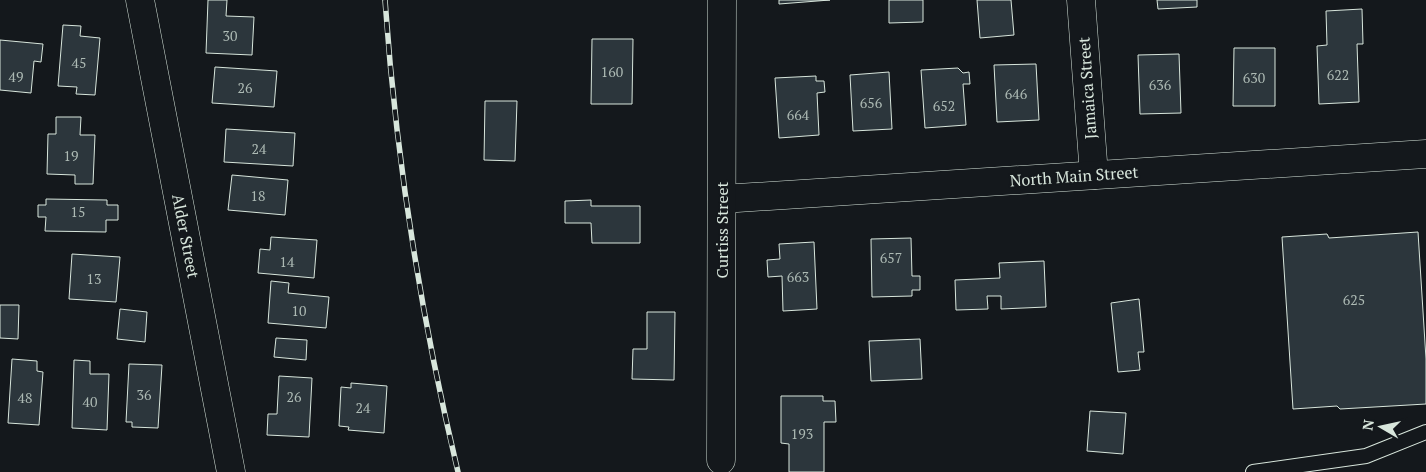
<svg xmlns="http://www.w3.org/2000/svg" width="1426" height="472" viewBox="0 0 1426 472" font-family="'PT Serif',serif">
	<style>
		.building { fill: #2c363c; stroke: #d8e6dc }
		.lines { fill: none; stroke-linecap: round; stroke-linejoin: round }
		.lane-casing { stroke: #d8e6dc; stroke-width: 16 }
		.street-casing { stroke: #d8e6dc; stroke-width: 29 }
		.lane { stroke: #14181c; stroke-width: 14 }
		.street { stroke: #14181c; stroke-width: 28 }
		.rail-casing { stroke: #d8e6dc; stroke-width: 5.5 }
		.rail { stroke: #14181c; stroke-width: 4; stroke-dasharray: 11; stroke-linecap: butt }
		.labels { text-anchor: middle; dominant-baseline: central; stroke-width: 4; stroke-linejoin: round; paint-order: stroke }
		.number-label { font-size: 14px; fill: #adbab4 }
		.street-label { font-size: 16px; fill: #d8e6dc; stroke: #14181c }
	</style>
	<rect width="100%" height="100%" fill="#14181c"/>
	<g class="building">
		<polygon points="208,0 227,0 226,16 254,17 252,55 206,53"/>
		<polygon points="779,0 830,0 779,4"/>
		<polygon points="889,0 923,0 923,22 889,23"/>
		<polygon points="977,0 1011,0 1014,35 980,38"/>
		<polygon points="1157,0 1197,0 1197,7 1158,9"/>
		<polygon points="1362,9 1363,44 1357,44 1359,102 1319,104 1317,46 1327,45 1326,11"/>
		<polygon points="63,25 81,26 80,36 100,38 95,95 76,94 77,87 58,86"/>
		<polygon points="592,39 633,39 632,104 591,104"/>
		<polygon points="0,40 43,44 41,62 34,61 31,93 0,90"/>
		<polygon points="1234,48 1275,48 1275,106 1233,106"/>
		<polygon points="1179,54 1181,113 1140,114 1138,55"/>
		<polygon points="1036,64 1039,120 997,122 994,65"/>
		<polygon points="215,67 277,71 274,107 212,103"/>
		<polygon points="958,68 963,73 969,72 970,84 963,84 966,125 925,128 921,70"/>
		<polygon points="889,72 892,129 853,131 850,75"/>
		<polygon points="816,76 816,81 824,81 825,92 817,93 819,135 779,138 775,78"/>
		<polygon points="485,101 517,101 515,161 484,160"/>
		<polygon points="56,117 81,117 80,135 95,135 93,184 75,184 75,175 47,174 48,134 56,134"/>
		<polygon points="226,129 295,133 293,166 224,162"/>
		<polygon points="232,175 288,180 285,215 228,210"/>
		<polygon points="46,199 107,200 107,205 118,205 118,220 106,220 106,232 45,231 46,217 38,217 38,205 46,205"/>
		<polygon points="591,200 591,206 640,206 640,243 592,243 591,223 565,223 565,201"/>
		<polygon points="1418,232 1426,359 1426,404 1340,409 1337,406 1293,409 1282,237 1327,234 1329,238"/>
		<polygon points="271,237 317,240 314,278 258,273 260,249 270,250"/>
		<polygon points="911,238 912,276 920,276 920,290 912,290 912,296 872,297 871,239"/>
		<polygon points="814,242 817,309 783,311 782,276 768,277 767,260 780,259 779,244"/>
		<polygon points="72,254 120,257 116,302 69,299"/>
		<polygon points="1044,261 1046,307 1001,309 1001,296 987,296 988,309 956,310 955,280 1000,278 999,263"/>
		<polygon points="271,281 289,283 288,293 329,297 326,328 268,323"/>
		<polygon points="1139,299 1144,352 1138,352 1140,370 1118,372 1111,303"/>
		<polygon points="0,305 19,305 18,339 0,338"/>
		<polygon points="120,309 147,312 145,342 117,339"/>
		<polygon points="647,312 675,312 674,380 632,379 633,349 647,349"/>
		<polygon points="276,338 307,340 306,360 274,357"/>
		<polygon points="920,339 922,379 871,381 869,341"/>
		<polygon points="12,359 37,361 37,371 43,372 39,425 8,423"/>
		<polygon points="74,360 90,361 90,374 109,374 107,430 72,428"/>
		<polygon points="129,364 162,365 158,428 132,427 132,422 126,422"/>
		<polygon points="279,376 312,378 309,437 267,435 268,414 277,414"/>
		<polygon points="351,383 387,386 384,433 348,430 349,427 339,426 341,387 351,388"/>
		<polygon points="781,396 823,396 823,401 835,401 836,422 824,422 824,472 789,472 789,444 781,443"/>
		<polygon points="1090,411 1126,413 1123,454 1087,451"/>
	</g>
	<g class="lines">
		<g class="lane-casing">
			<polyline id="lane" points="1253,472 1366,456 1426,432"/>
		</g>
		<g class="street-casing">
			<g id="street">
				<polyline points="140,0 231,472"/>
				<polyline points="1081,0 1094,175"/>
				<polyline points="722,199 1426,154"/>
				<polyline points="721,460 722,0"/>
			</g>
		</g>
		<use href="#lane" class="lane"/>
		<use href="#street" class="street"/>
		<g class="rail-casing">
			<path id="rail" d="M 385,0 C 396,159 421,317 458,472"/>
		</g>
		<use href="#rail" class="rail"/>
	</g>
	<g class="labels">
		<g class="number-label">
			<text x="230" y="35">30</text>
			<text x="79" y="62">45</text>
			<text x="612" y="71">160</text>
			<text x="1338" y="74">622</text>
			<text x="16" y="76">49</text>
			<text x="1254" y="77">630</text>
			<text x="1160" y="84">636</text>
			<text x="245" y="87">26</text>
			<text x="1016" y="93">646</text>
			<text x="871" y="102">656</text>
			<text x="944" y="105">652</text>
			<text x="798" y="114">664</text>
			<text x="259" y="148">24</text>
			<text x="71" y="155">19</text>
			<text x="258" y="195">18</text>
			<text x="78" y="211">15</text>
			<text x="891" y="257">657</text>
			<text x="287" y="261">14</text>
			<text x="798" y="276">663</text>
			<text x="94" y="278">13</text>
			<text x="1354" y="299">625</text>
			<text x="299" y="310">10</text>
			<text x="144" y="394">36</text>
			<text x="294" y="396">26</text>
			<text x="25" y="397">48</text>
			<text x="90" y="401">40</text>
			<text x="363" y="407">24</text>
			<text x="802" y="433">193</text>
		</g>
		<g class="street-label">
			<text transform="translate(1087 88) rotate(-94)">Jamaica Street</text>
			<text transform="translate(1074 176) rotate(-4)">North Main Street</text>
			<text transform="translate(722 230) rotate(-90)">Curtiss Street</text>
			<text transform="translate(186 236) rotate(79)">Alder Street</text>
		</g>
	</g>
	<g transform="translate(1381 427) rotate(279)" stroke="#14181c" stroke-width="4" paint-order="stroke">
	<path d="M0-4L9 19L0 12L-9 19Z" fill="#d8e6dc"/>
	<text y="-8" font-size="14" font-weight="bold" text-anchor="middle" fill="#d8e6dc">N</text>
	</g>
</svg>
